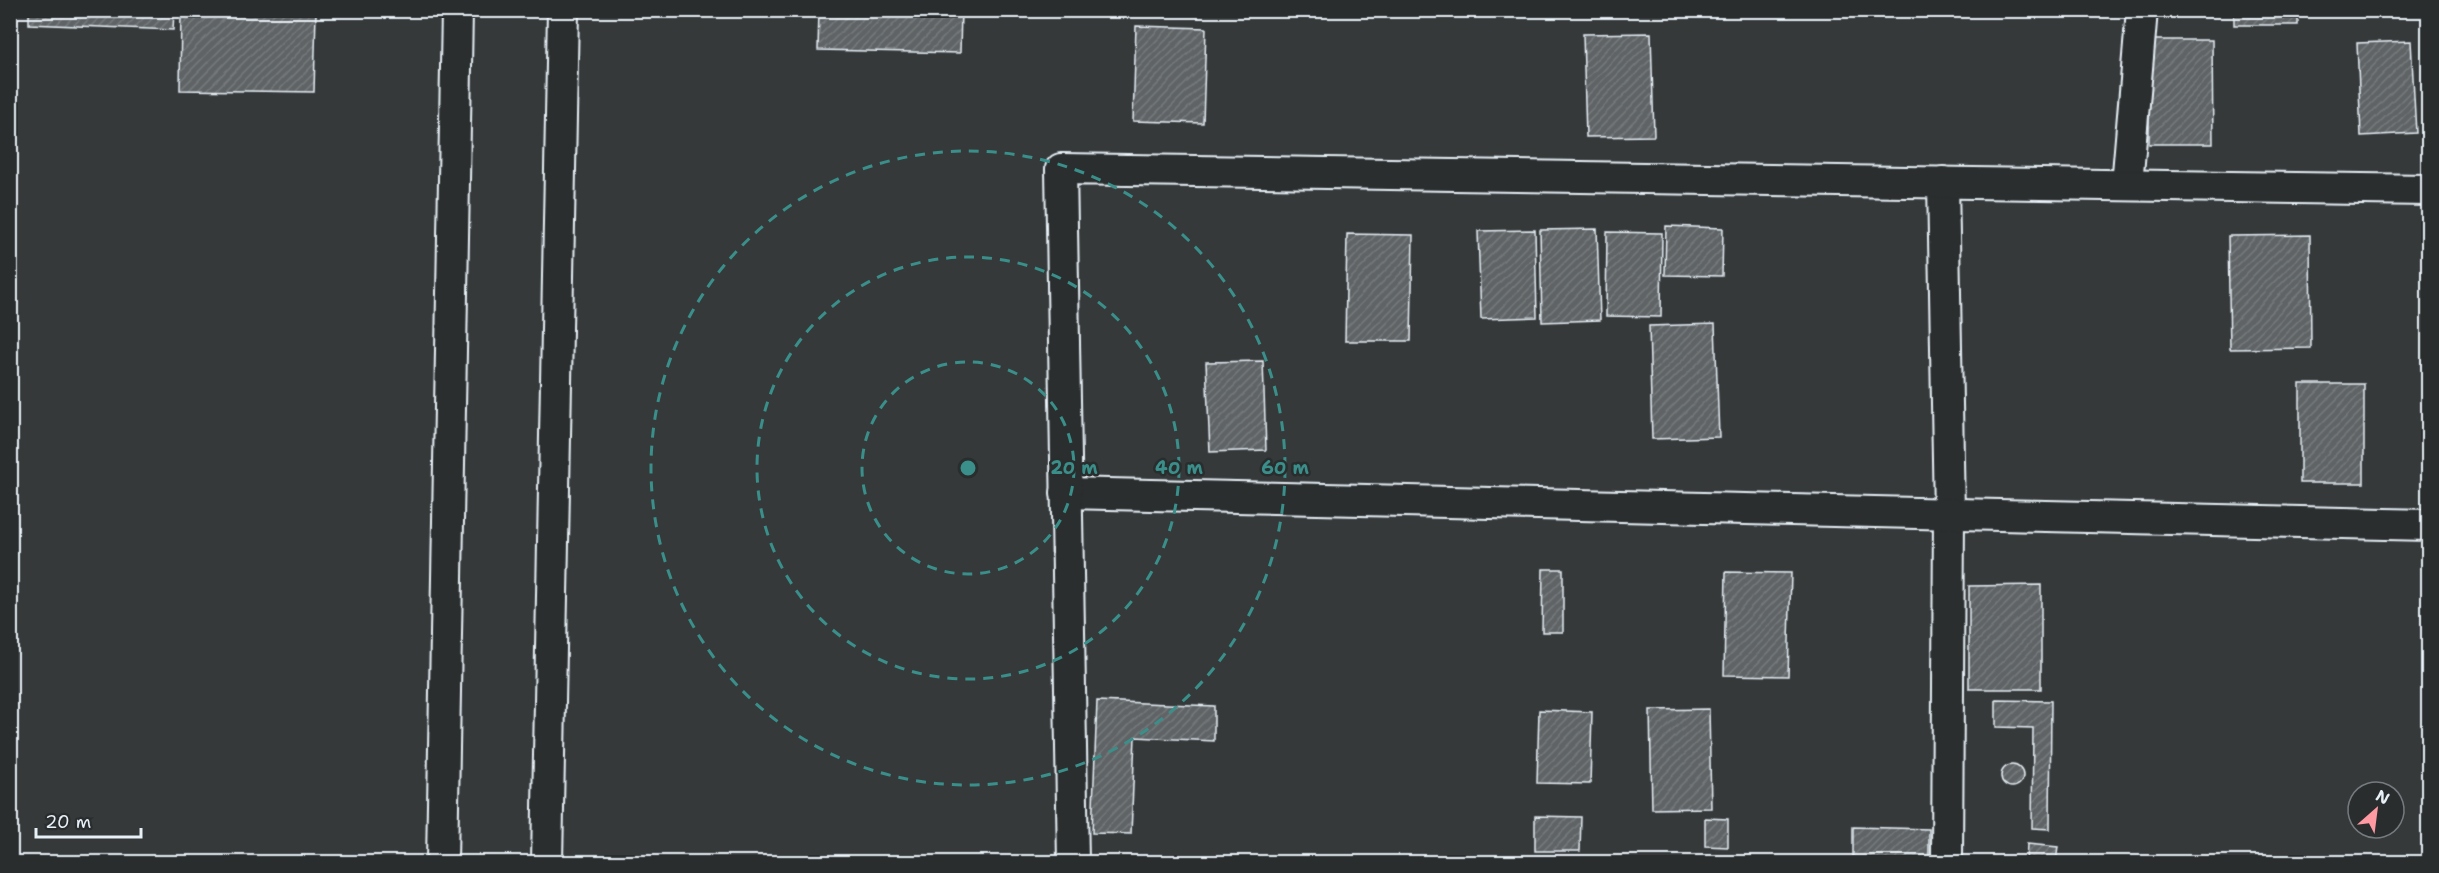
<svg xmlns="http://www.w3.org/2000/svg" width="2439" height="873" viewBox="0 0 2439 873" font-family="'Shantell Sans',sans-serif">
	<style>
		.building { fill: url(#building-hatch); stroke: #e8f1f8; stroke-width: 1.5 }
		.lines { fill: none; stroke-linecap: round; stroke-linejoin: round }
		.minor-casing { stroke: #e8f1f8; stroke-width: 34 }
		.minor { stroke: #2a2d2e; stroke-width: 30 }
		.ring { fill: none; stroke: #3a8f8a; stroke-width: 3; stroke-dasharray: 10 8 }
		.centre { fill: #3a8f8a; stroke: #2a2d2e; stroke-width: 3 }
		.ring-label { font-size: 18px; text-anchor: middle; font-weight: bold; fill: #3a8f8a; stroke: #2a2d2e; stroke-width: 5; stroke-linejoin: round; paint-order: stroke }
	</style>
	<defs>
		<pattern id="building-hatch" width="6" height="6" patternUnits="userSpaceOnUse" patternTransform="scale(1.5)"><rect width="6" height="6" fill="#5f6365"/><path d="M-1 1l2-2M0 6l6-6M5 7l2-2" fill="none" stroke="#767a7c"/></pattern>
	</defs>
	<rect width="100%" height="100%" fill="#35393a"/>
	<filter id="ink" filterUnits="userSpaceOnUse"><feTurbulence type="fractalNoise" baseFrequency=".0167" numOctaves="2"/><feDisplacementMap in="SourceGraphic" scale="12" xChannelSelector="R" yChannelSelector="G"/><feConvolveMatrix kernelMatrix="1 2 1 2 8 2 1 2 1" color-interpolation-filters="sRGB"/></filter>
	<g filter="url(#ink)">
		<g class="building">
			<polygon points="29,10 174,10 173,30 29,24"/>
			<polygon points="181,10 316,12 314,92 180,90"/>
			<polygon points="819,10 961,10 960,53 818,50"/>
			<rect x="2234" y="10" width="64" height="15"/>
			<polygon points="1136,26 1206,28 1203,123 1133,121"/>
			<polygon points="1651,33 1654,136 1586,137 1583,34"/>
			<polygon points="2149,40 2212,40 2213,144 2149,144"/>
			<polygon points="2411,41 2416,133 2361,136 2357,43"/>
			<polygon points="1666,226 1723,228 1722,276 1665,275"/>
			<polygon points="1597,229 1600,320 1542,322 1540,230"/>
			<polygon points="1535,230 1537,317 1481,319 1478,231"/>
			<polygon points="1607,232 1662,233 1661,317 1606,316"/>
			<polygon points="1347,234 1413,235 1411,341 1345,341"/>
			<polygon points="2310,235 2311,348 2230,349 2228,236"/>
			<polygon points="1715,324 1719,437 1652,439 1649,326"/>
			<polygon points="1263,361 1266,450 1210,452 1206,362"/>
			<rect x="2300" y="384" width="64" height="99"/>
			<polygon points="1543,569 1563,569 1563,632 1542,632"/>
			<polygon points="1726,572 1791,573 1788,676 1724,675"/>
			<polygon points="2041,585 2041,689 1969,689 1969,586"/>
			<polygon points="1996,700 2051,701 2050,829 2032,828 2033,728 1996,727"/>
			<polygon points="1097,701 1214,706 1214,741 1135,737 1131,834 1092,833"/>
			<polygon points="1709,709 1711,808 1652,809 1650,710"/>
			<polygon points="1539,710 1592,712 1590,784 1537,783"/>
			<circle cx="2012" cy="776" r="11"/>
			<polygon points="1535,816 1581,817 1580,851 1535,851"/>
			<polygon points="1705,818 1728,819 1728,847 1705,846"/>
			<polygon points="1853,827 1929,829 1929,862 1853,862"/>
			<polygon points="2027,844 2058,847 2056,862 2026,862"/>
		</g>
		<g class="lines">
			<g class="minor-casing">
				<g id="minor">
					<polyline points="1943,182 1949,514 1947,862"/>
					<polyline points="2127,185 2142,10"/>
					<polyline points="1066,493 2428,525"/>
					<polyline points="442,862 457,10"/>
					<polyline points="547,862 563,10"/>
					<polyline points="1073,862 1061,169 2428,190"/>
				</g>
			</g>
			<use href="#minor" class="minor"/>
		</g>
	</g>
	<g class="ring">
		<circle cx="968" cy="468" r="106"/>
		<circle cx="968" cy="468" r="211"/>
		<circle cx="968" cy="468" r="317"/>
	</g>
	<circle cx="968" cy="468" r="9" class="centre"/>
	<g class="ring-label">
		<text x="1074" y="474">20 m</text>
		<text x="1179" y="474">40 m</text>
		<text x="1285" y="474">60 m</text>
	</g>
	<rect width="2439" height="873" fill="none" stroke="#2a2d2e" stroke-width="36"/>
	<rect x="18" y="18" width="2403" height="837" fill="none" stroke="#e8f1f8" stroke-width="2" filter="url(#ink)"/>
	<g transform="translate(2376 810) rotate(28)"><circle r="28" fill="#2a2d2e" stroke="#767b7f" stroke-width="1.5"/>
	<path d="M0-4.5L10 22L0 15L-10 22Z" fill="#ff9aa2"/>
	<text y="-9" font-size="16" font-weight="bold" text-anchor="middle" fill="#e8f1f8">N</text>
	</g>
	<path d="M36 828v9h105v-9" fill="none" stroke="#e8f1f8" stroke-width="3"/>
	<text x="45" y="828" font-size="18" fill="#e8f1f8" stroke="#2a2d2e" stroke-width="4.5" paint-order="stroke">20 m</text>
</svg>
